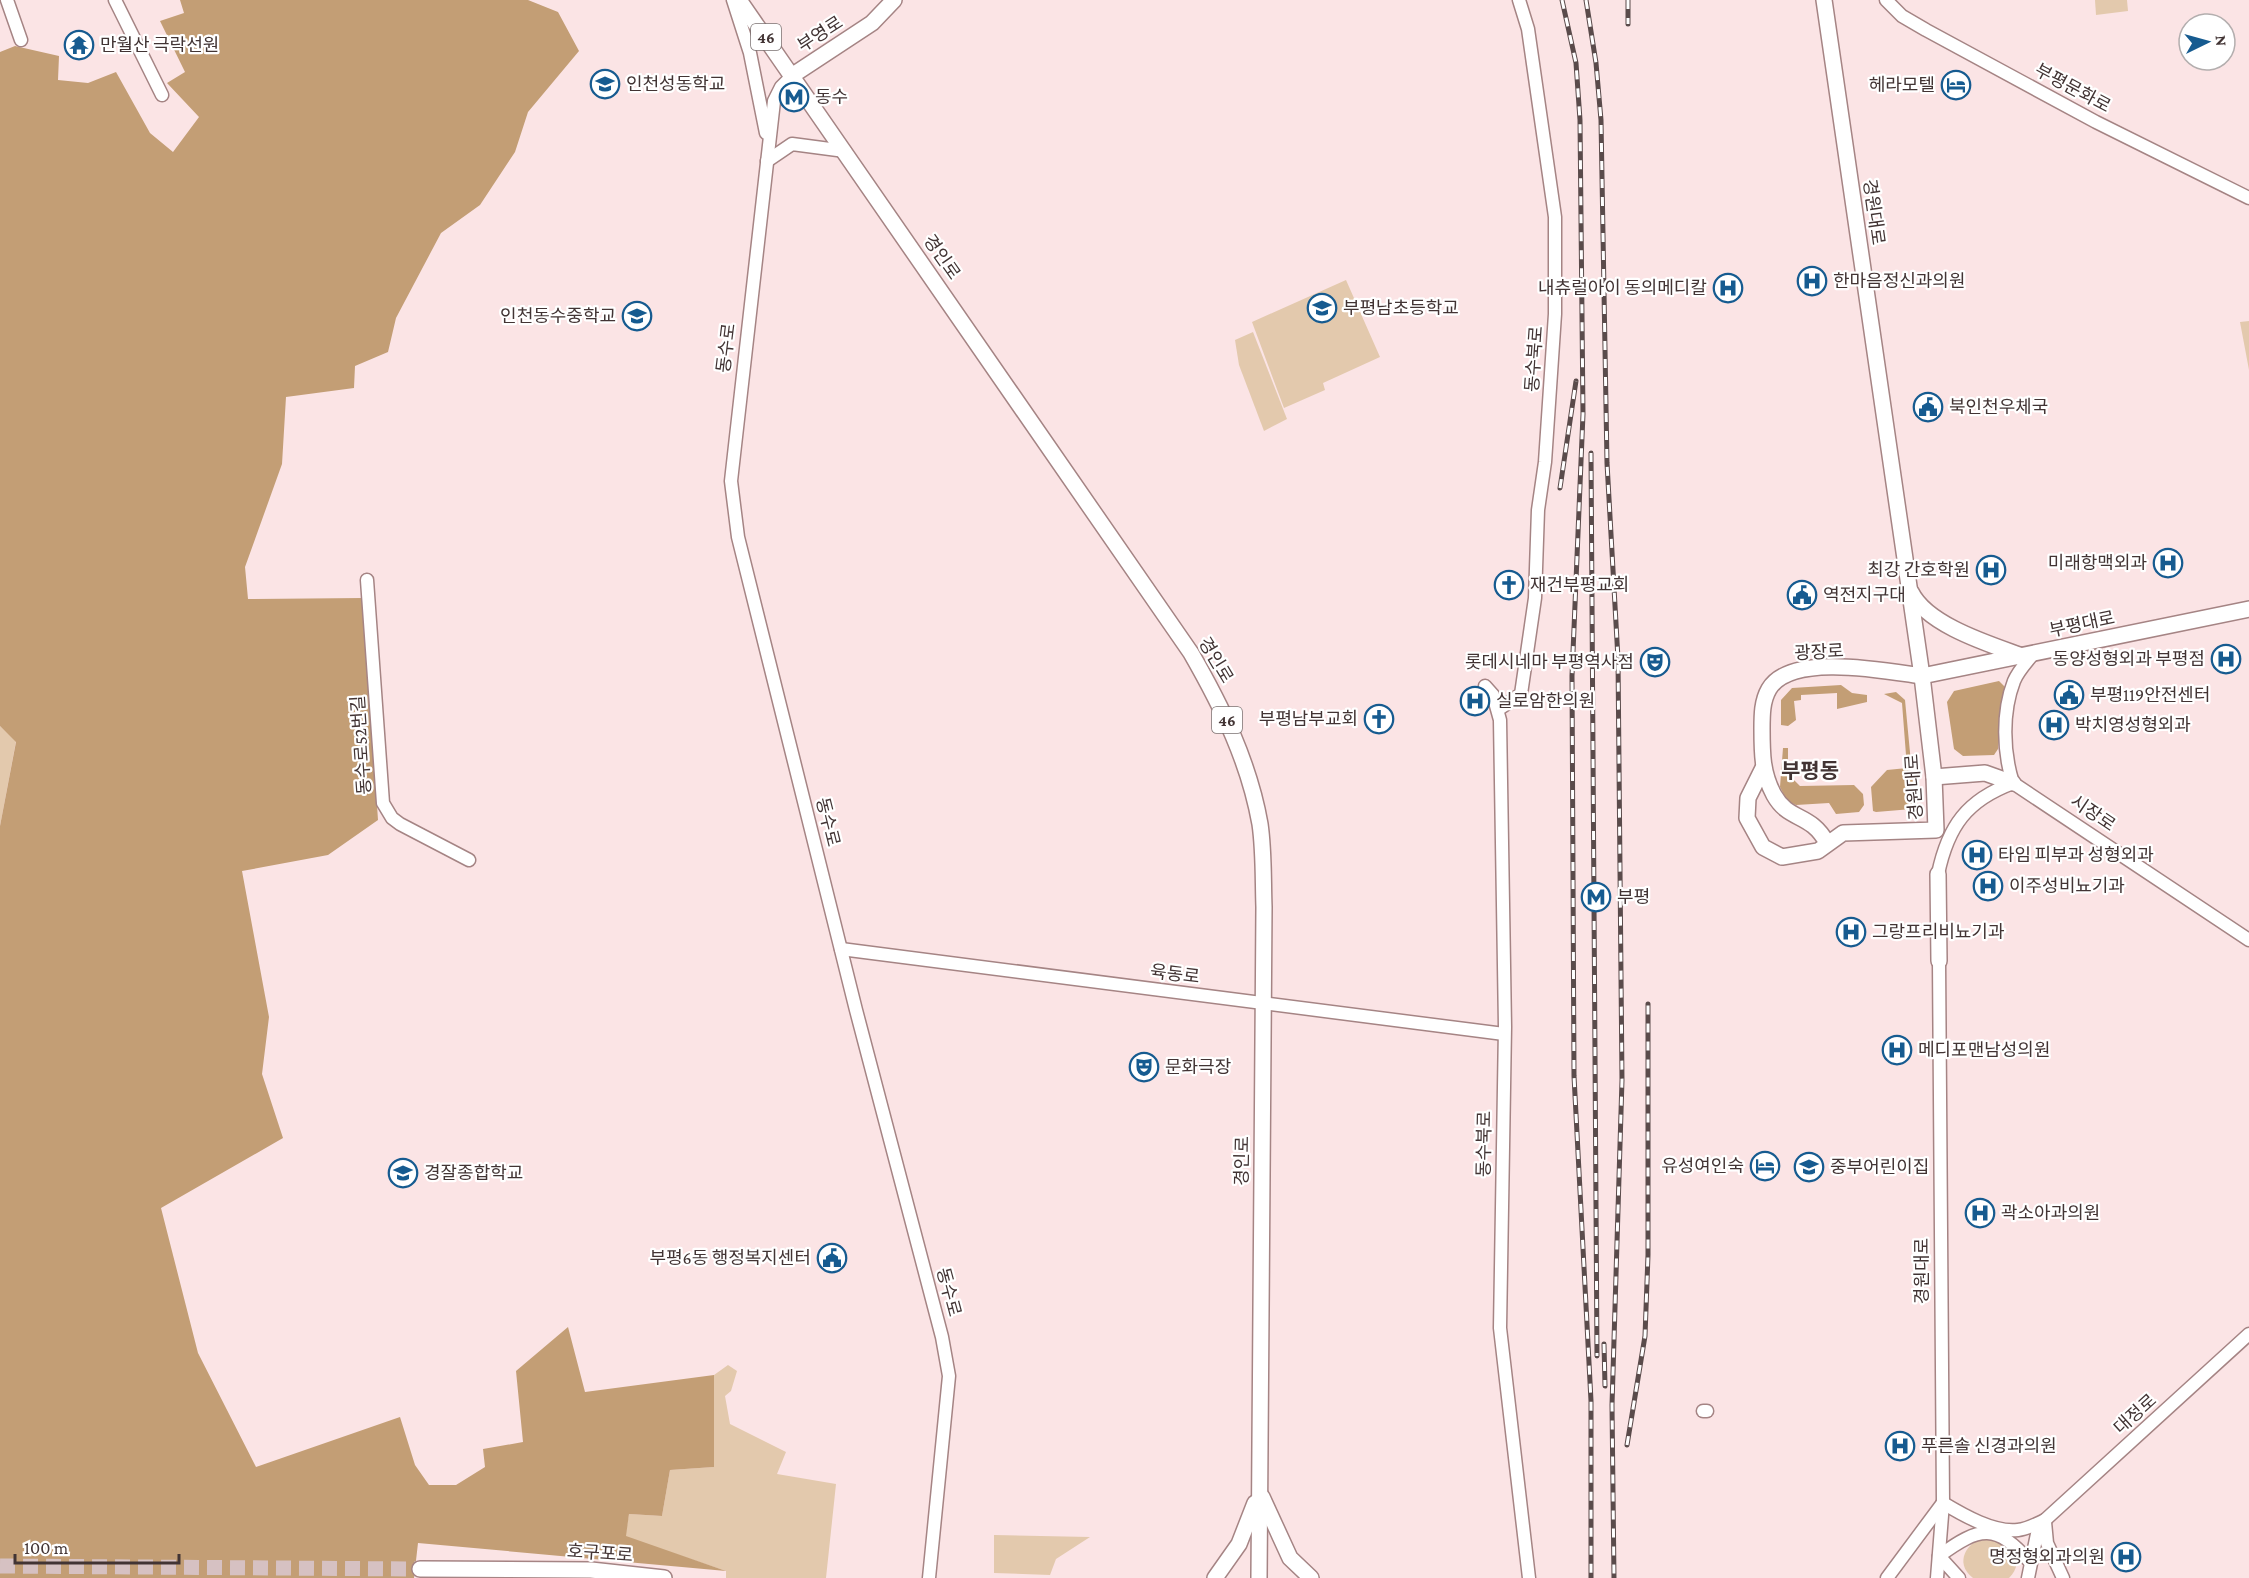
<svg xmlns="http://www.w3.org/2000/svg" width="2249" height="1578" viewBox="0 0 2249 1578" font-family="'Crimson Pro','Noto Sans KR',serif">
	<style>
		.green { fill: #e3c9ad }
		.forest { fill: #c39e75 }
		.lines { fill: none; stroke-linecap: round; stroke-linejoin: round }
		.major-tunnel { stroke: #d6c1c2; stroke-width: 15; stroke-dasharray: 15 8; stroke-linecap: butt }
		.minor-casing { stroke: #a58484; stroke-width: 15 }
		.major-casing { stroke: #a58484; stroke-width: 18 }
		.minor { stroke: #fff; stroke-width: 12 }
		.major { stroke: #fff; stroke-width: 15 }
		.rail-casing { stroke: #5a4b4b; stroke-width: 5 }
		.rail { stroke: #fff; stroke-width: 3; stroke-dasharray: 9; stroke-linecap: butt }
		.labels { text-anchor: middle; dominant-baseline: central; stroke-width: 4.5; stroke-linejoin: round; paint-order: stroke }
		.shield { fill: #fff; stroke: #7b7171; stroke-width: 1.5 }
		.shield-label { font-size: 16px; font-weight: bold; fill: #423434 }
		.street-label { font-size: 18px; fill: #423434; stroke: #fff }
		.poi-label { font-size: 18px; fill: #423434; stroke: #fff; text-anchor: start }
		.quarter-label { font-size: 21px; font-weight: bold; fill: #423434; stroke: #fff }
	</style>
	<rect width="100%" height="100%" fill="#fbe4e5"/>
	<g class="green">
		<polygon points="2095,0 2127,0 2128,11 2096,15"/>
		<polygon points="1346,280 1380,357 1323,383 1325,390 1284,408 1252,322"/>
		<polygon points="2249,321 2249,370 2240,322"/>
		<polygon points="1253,332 1287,419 1264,431 1239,365 1235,340"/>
		<polygon points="0,726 16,741 0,826"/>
		<polygon points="728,1365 737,1371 731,1391 725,1396 730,1424 786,1452 777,1474 836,1484 826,1578 726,1578 726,1571 625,1537 629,1514 662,1516 670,1470 714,1467 714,1375"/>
		<polygon points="994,1535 1090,1537 1056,1559 1050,1575 994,1573"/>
		<path d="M 1988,1537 C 2006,1543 2028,1559 2009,1578 L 1973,1578 C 1953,1563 1967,1540 1988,1537 Z"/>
	</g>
	<g class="forest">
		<polygon points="180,0 528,0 558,12 579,51 528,112 515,152 480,205 441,233 396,318 388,352 355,366 354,388 286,397 282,464 245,567 248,599 363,598 378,820 328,855 242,871 269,1017 262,1074 283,1138 161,1208 198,1353 256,1467 400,1417 415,1465 429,1485 456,1485 485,1467 483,1449 523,1442 516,1371 568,1327 585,1392 714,1375 714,1467 670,1470 662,1516 629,1514 626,1536 726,1571 418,1543 414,1578 0,1578 0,826 16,742 0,726 0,52 15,46 59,56 58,80 88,83 116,72 150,133 173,152 199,117 167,83 185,72 160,21 184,13"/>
		<polygon points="1999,681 2005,687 1998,749 1994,755 1963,756 1954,749 1947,702 1954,691"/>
		<polygon points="1841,685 1852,693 1867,695 1867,702 1837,709 1837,693 1801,695 1801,700 1794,701 1796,720 1788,726 1781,725 1781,700 1792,688"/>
		<polygon points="1896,692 1905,700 1915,805 1912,809 1876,812 1873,811 1871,787 1887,770 1907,768 1902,703 1884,694"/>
		<polygon points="1783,748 1788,748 1788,774 1800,786 1854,785 1863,794 1864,805 1859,812 1836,814 1829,803 1796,805 1787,801 1780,787"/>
	</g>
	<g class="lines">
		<polyline class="major-tunnel" points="0,1566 420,1569"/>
		<g class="minor-casing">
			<g id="minor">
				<polyline points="7,0 21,40"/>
				<polyline points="115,0 162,95"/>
				<polyline points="733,0 750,53 766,133"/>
				<polyline points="1886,0 1902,16 1926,30 2096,122 2249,198"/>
				<polyline points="793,75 781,87 774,101 731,481 738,537 856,1010 942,1337 949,1376 929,1578"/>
				<polyline points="767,161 792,144 845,151"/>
				<polyline points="367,580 383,803 392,818 400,824 469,860"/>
				<polyline points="1485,686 1493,695 1500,720 1505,1027 1500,1328 1529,1578"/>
				<polyline points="1499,709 1521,694 1535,598 1538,510 1545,462 1555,314 1555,217 1528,29 1519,0"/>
				<polyline points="2013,783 2249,940"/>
				<path d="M 2013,783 C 2003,752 2002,712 2014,681 C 2018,671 2026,663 2033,654"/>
				<path d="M 1938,874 C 1948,826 1967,800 2013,783"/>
				<polyline points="841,949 1504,1034"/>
				<polyline points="1703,1411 1707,1411"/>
				<path d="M 1943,1503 C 1963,1515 1994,1533 2018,1530 C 2027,1529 2037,1524 2045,1520"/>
				<polyline points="2045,1522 2047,1543 2063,1578"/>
				<path d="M 1939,1556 C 1980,1526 1996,1523 2030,1562"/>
				<polyline points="1939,1556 1959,1578"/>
				<polyline points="1887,1578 1942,1504"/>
				<polyline points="1937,1578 1943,1503 1939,961"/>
				<polyline points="2028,1578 2037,1534 2045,1520 2249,1334"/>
			</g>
		</g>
		<g class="major-casing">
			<g id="major">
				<path d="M 739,0 L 1191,653 C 1222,707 1249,762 1260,824 C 1264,851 1263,880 1264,907 L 1259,1578"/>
				<polyline points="793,75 872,23 894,0"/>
				<path d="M 1911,592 C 1927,625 1989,644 2022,656"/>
				<polyline points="1763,768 1748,798 1747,818 1763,847 1782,857 1818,851 1843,833 1936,830 1934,777 1922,676 1824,0"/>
				<polyline points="1934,777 1985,773 2013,783"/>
				<path d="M 1827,843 C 1810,812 1789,822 1774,795 C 1762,773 1762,753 1762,729 C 1762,715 1762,701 1769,689 C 1791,652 1886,671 1922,676 L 2249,609"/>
				<polyline points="1938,874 1939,961"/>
				<polyline points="1262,1497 1290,1558 1311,1578"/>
				<polyline points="420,1569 591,1570 664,1578"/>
				<polyline points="1215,1578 1239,1544 1255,1503"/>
			</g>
		</g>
		<use href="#minor" class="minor"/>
		<use href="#major" class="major"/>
		<g class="rail-casing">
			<g id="rail">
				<polyline points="1562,0 1576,63 1580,120 1583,414 1572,676 1574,1076 1591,1401 1591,1578"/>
				<polyline points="1586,0 1596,63 1601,120 1607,463 1618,659 1622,1080 1612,1405 1614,1578"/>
				<polyline points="1628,0 1628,24"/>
				<polyline points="1591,453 1597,1356"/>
				<polyline points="1560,488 1576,381"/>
				<polyline points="1604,1344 1605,1386"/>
				<polyline points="1627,1445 1645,1336 1648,1255 1648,1004"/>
			</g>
		</g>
		<use href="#rail" class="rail"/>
	</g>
	<defs>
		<g id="temple-ring" transform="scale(1.5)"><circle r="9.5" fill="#fff" stroke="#165b90" stroke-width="1.5"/><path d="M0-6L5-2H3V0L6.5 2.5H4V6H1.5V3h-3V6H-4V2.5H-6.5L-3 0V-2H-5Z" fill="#165b90"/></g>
		<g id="school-ring" transform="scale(1.5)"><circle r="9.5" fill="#fff" stroke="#165b90" stroke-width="1.5"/><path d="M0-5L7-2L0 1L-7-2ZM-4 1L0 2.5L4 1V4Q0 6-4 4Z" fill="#165b90"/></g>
		<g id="hotel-ring" transform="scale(1.5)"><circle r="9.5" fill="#fff" stroke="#165b90" stroke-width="1.5"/><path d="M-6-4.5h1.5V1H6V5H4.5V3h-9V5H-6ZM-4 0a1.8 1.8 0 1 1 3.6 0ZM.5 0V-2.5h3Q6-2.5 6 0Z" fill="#165b90"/></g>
		<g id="metro-ring" transform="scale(1.5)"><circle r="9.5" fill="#fff" stroke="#165b90" stroke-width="1.5"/><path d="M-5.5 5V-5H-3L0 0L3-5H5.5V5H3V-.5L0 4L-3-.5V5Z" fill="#165b90"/></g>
		<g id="hospital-ring" transform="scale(1.5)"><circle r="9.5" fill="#fff" stroke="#165b90" stroke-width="1.5"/><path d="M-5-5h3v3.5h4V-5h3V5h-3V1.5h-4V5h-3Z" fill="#165b90"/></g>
		<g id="civic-ring" transform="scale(1.5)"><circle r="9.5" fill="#fff" stroke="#165b90" stroke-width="1.5"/><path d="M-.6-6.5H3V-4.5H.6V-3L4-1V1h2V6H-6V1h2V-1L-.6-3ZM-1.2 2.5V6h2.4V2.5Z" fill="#165b90"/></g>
		<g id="church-ring" transform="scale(1.5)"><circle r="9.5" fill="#fff" stroke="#165b90" stroke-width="1.5"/><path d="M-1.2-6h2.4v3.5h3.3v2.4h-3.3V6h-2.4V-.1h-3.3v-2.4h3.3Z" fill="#165b90"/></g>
		<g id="theatre-ring" transform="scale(1.5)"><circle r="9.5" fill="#fff" stroke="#165b90" stroke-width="1.5"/><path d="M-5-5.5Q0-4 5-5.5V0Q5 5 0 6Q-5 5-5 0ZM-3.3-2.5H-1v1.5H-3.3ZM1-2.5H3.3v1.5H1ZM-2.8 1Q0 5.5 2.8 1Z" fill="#165b90"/></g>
	</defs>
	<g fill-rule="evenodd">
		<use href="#temple-ring" x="79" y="45"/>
		<use href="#school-ring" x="605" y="84"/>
		<use href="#hotel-ring" x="1956" y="85"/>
		<use href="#metro-ring" x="794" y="97"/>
		<use href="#hospital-ring" x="1812" y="281"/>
		<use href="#hospital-ring" x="1728" y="288"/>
		<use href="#school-ring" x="1322" y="308"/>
		<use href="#school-ring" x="637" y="316"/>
		<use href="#civic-ring" x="1928" y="407"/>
		<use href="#hospital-ring" x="2168" y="563"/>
		<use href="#hospital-ring" x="1991" y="570"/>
		<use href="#church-ring" x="1509" y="585"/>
		<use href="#civic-ring" x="1802" y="595"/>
		<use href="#hospital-ring" x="2226" y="659"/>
		<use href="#theatre-ring" x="1655" y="662"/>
		<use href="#civic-ring" x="2069" y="695"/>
		<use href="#hospital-ring" x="1475" y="701"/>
		<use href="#church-ring" x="1379" y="719"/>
		<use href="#hospital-ring" x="2054" y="725"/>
		<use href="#hospital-ring" x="1977" y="855"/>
		<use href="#hospital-ring" x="1988" y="886"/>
		<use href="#metro-ring" x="1596" y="897"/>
		<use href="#hospital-ring" x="1851" y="932"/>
		<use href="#hospital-ring" x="1897" y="1050"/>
		<use href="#theatre-ring" x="1144" y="1067"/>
		<use href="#hotel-ring" x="1765" y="1166"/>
		<use href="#school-ring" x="1809" y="1167"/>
		<use href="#school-ring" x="403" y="1173"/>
		<use href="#hospital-ring" x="1980" y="1213"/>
		<use href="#civic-ring" x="832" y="1258"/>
		<use href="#hospital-ring" x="1900" y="1446"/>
		<use href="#hospital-ring" x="2126" y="1557"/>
	</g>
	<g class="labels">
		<g class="shield">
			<rect x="751" y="24" width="30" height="26" rx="4.5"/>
			<rect x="1212" y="707" width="30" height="26" rx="4.5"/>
		</g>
		<g class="shield-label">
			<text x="766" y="37">46</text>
			<text x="1227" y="720">46</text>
		</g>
		<g class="street-label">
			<text transform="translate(820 34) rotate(-33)">부영로</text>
			<text transform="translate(2073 88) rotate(28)">부평문화로</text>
			<text transform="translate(1874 212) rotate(82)">경원대로</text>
			<text transform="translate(942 257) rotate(55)">경인로</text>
			<text transform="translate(726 348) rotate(-83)">동수로</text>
			<text transform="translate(1534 359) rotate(-86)">동수북로</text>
			<text transform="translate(2082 624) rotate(-12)">부평대로</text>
			<text transform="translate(1819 652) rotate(-3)">광장로</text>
			<text transform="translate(1216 660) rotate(59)">경인로</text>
			<text transform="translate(361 745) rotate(-94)">동수로52번길</text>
			<text transform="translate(1914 787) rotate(-94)">경원대로</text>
			<text transform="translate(2093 813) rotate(34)">시장로</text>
			<text transform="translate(828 822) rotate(76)">동수로</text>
			<text transform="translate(1175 974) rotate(7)">육동로</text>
			<text transform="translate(1484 1144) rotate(-89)">동수북로</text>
			<text transform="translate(1242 1161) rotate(-89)">경인로</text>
			<text transform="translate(1922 1271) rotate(-90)">경원대로</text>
			<text transform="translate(949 1292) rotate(75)">동수로</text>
			<text transform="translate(2135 1414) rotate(-42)">대정로</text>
			<text transform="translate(600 1553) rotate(4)">호구포로</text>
		</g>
		<g class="poi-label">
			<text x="100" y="45">만월산 극락선원</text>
			<text x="626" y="84">인천성동학교</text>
			<text x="1935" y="85" text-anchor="end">헤라모텔</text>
			<text x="815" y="97">동수</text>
			<text x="1833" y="281">한마음정신과의원</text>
			<text x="1707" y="288" text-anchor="end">내츄럴아이 동의메디칼</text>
			<text x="1343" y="308">부평남초등학교</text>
			<text x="616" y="316" text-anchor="end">인천동수중학교</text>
			<text x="1949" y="407">북인천우체국</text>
			<text x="2147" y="563" text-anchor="end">미래항맥외과</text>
			<text x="1970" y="570" text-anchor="end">최강 간호학원</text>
			<text x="1530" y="585">재건부평교회</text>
			<text x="1823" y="595">역전지구대</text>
			<text x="2205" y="659" text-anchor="end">동양성형외과 부평점</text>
			<text x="1634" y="662" text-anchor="end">롯데시네마 부평역사점</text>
			<text x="2090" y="695">부평119안전센터</text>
			<text x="1496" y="701">실로암한의원</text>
			<text x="1358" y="719" text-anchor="end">부평남부교회</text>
			<text x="2075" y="725">박치영성형외과</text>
			<text x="1998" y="855">타임 피부과 성형외과</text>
			<text x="2009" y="886">이주성비뇨기과</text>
			<text x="1617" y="897">부평</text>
			<text x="1872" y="932">그랑프리비뇨기과</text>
			<text x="1918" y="1050">메디포맨남성의원</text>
			<text x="1165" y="1067">문화극장</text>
			<text x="1744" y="1166" text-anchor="end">유성여인숙</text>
			<text x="1830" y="1167">중부어린이집</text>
			<text x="424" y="1173">경잘종합학교</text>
			<text x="2001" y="1213">곽소아과의원</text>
			<text x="811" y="1258" text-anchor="end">부평6동 행정복지센터</text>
			<text x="1921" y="1446">푸른솔 신경과의원</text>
			<text x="2105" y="1557" text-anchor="end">명정형외과의원</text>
		</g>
		<g class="quarter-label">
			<text x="1810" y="771">부평동</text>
		</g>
	</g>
	<g transform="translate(2207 42) rotate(85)"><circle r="28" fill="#ffffff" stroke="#b3aeae" stroke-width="1.5"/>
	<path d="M0-4.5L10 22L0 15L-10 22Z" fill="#165b90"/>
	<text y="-9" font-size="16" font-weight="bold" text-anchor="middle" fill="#423434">N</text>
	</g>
	<path d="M15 1554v9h164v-9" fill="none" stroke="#423434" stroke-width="3"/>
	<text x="24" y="1554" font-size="18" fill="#423434" stroke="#ffffff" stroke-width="4.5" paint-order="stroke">100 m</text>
</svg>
